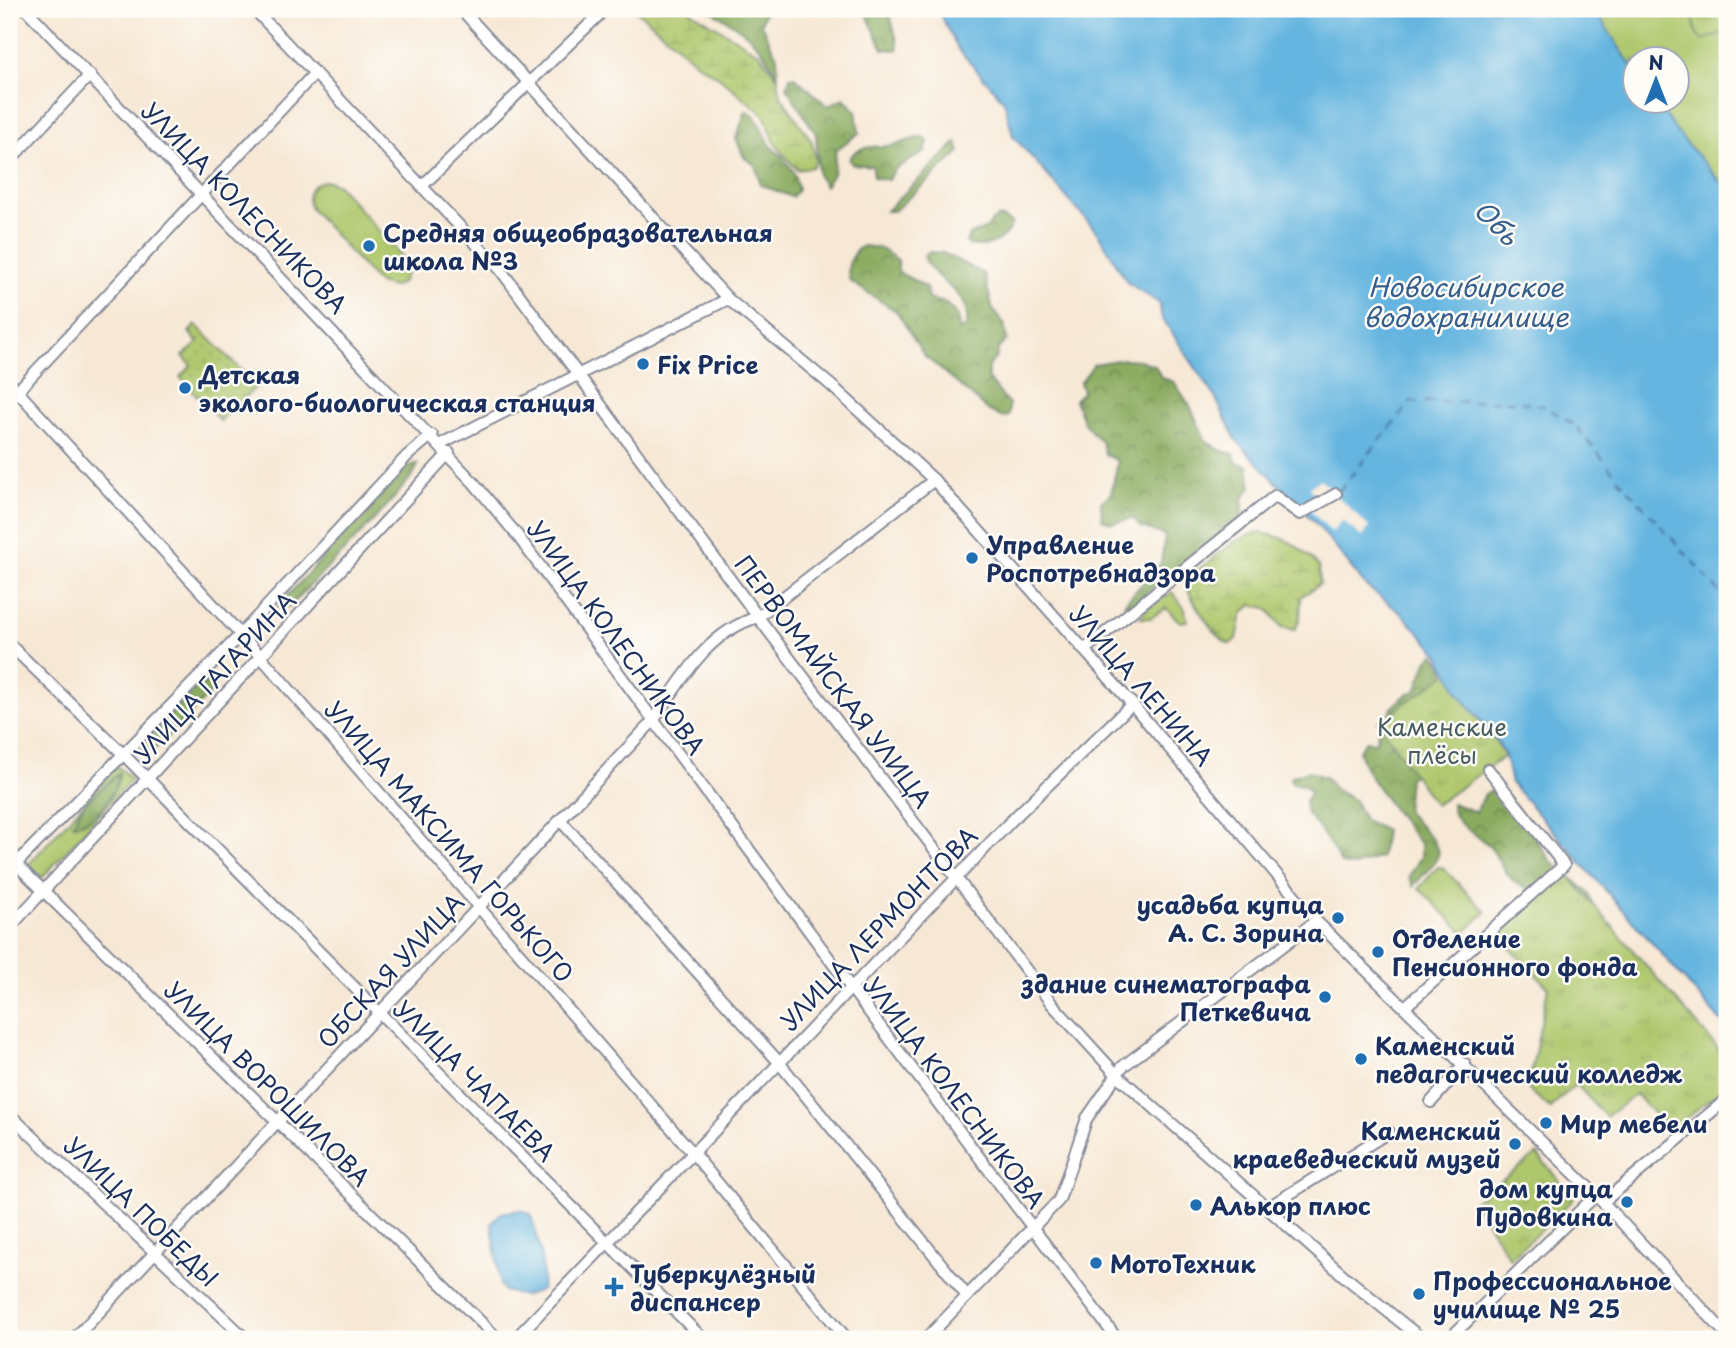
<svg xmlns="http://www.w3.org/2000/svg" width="1736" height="1348" viewBox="0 0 1736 1348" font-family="'Playpen Sans',sans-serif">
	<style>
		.grass { fill: #afc76c; stroke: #657b65; stroke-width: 2 }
		.forest { fill: url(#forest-crowns); stroke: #536e5f; stroke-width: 2 }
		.wetland { fill: url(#wetland-marsh); stroke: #657b65; stroke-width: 2 }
		.park { fill: url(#park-tufts); stroke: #657b65; stroke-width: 2 }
		.garden { fill: url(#garden-dots); stroke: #657b65; stroke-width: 2 }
		.water { fill: #65b5e0; stroke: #40729f; stroke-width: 2 }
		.pier { fill: #f7e8d5 }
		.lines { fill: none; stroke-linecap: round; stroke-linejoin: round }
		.ferry { stroke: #355e8c; stroke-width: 2; stroke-dasharray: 9 7; stroke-linecap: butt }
		.minor-casing { stroke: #898c9a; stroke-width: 14 }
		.minor { stroke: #fff; stroke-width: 10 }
		.poi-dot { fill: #1f6fb2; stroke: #fdfcf7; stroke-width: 2.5 }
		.labels { text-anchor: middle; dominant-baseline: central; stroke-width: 5; stroke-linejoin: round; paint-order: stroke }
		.street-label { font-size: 24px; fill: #1b2f5e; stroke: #fdfcf7 }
		.poi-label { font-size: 24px; font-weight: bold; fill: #1b2f5e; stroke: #fdfcf7; text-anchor: start }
		.park-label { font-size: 24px; fill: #475d62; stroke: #fdfcf7 }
		.water-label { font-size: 26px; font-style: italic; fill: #355e8c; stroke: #fdfcf7 }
	</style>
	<defs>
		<pattern id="forest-crowns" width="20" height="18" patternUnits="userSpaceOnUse" patternTransform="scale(1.75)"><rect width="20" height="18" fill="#8bac60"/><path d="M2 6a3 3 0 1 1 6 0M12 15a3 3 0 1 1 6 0" fill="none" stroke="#718c52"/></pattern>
		<pattern id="wetland-marsh" width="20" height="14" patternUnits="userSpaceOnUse" patternTransform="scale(1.75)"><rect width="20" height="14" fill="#afc76c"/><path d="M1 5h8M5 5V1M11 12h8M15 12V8" fill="none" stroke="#96ab60"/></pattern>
		<pattern id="park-tufts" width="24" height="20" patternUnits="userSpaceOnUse" patternTransform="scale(1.75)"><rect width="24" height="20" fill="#afc76c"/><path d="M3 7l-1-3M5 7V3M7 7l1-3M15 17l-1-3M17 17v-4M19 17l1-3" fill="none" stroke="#96ab60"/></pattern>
		<pattern id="garden-dots" width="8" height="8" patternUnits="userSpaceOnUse" patternTransform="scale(1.75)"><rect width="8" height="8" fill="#afc76c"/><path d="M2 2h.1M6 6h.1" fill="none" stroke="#96ab60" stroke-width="1.8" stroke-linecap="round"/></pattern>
	</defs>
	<rect width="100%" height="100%" fill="#fdfcf7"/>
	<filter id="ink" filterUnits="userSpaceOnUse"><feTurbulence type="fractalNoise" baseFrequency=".0143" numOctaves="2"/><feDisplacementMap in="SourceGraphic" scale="14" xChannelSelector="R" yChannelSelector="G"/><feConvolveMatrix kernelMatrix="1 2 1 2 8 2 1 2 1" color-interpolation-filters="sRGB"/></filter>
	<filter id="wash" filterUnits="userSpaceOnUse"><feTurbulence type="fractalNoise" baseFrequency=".00686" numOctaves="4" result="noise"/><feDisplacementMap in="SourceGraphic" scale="28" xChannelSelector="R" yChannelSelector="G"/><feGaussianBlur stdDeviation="1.57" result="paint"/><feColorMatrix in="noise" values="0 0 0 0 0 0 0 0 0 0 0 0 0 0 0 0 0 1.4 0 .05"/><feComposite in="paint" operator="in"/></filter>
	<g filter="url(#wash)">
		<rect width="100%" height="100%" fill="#f7e8d5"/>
		<g class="grass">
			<polygon points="1594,9 1727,9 1727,189 1675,130 1656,102 1676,102 1676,60 1634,60 1634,70"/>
			<path d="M 328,181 L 338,185 L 405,260 L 408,269 L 402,283 L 393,287 L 378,283 L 311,209 C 303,194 312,181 328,181 Z"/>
			<polygon points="1172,592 1185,609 1187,621 1180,622 1166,608 1151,618 1140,618 1146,609"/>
			<polygon points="117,766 132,779 42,878 28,865"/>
			<polygon points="1438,867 1442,867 1486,912 1464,933 1419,888"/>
		</g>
		<g class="forest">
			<path d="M 708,9 L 765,9 L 761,24 L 777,57 L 778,78 C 760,40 743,29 708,9 Z"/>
			<path d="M 864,9 L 889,9 C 890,24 898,34 898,50 L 883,49 Z"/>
			<polygon points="790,77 795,77 828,106 844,98 856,111 859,133 836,150 833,174 825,186 818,176 816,134 787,88"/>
			<polygon points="746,111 754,115 772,148 782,156 794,173 798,190 792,197 761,185 755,165 744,157 736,138"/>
			<path d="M 924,137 L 928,142 L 925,152 L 895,169 L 888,180 L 873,177 L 873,166 L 852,164 L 849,160 C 857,142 880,149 895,145 C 905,142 913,138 924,137 Z"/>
			<polygon points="957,142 960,152 894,211 886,211"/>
			<path d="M 1000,217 L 1012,223 C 1006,241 985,249 969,245 L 966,242 L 969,235 L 987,228 L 992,221 Z"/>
			<path d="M 863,246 L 879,248 L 898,260 L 898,272 L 926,287 L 928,299 L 945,303 L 957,315 L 960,331 L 966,326 C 974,291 935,285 924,257 L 929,252 L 943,253 L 984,274 L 993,310 L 1004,323 L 1007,340 L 998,349 L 997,357 L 988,366 L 988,379 L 1009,404 L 1009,416 L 1001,417 L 989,411 L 924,355 L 897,312 L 850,281 C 845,269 851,251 863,246 Z"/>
			<polygon points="1124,359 1140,360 1155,366 1161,377 1174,382 1190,406 1206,441 1222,451 1234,454 1236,462 1248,466 1251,487 1243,499 1243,513 1238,520 1220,533 1196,558 1179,566 1132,605 1124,604 1161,563 1165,535 1141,527 1133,518 1112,523 1102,519 1101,502 1111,494 1118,461 1105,454 1102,443 1084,423 1075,400 1083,391 1080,383 1094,364"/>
			<path d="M 415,464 L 418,464 C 414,484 311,584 290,606 L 276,608 L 406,468 Z"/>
			<path d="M 1434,654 L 1444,667 L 1446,679 L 1396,729 L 1390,745 L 1398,747 L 1415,774 L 1409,778 L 1406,811 L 1433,840 L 1439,853 L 1434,864 L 1413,886 L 1409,876 L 1421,857 L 1421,845 C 1405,824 1362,773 1359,750 L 1366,741 L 1376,742 L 1379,727 L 1392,717 L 1391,709 L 1407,694 L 1416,691 L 1428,659 Z"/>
			<path d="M 215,678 L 212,692 L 149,755 L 143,757 L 139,752 L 143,746 C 158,730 194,681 215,678 Z"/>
			<path d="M 1308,771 L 1327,778 L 1334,789 L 1354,800 L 1365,821 L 1385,830 L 1381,857 L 1354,866 L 1341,864 C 1334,850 1317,823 1306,813 L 1305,801 L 1310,794 L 1307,787 L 1291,782 L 1290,777 Z"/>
			<path d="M 119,773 C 119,793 94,824 73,824 L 83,805 Z"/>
			<path d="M 1492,790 L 1515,806 L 1551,861 L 1589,893 L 1597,914 L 1525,912 L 1529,890 C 1525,886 1520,886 1515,882 C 1505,874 1500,862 1493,851 C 1482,834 1451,827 1452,803 L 1476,812 L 1485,794 Z"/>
		</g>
		<g class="wetland">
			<polygon points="635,9 687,9 759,53 778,78 781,96 811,140 816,160 812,167 797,170 776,145 764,115 720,78 699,65"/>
			<polygon points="1691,9 1727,9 1727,33 1702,40 1697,35"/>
			<path d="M 1255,533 C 1282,533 1302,547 1319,567 L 1320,584 L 1301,597 L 1300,618 L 1295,630 L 1282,627 L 1267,608 L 1252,605 L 1242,614 L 1237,639 L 1230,644 C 1215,639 1188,596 1185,580 L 1234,542 Z"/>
		</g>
		<g class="park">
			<path d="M 1449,673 C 1461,704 1489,727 1505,756 L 1435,805 L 1378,722 Z"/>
			<polygon points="1567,874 1727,1059 1727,1086 1670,1131 1636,1094 1606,1117 1576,1084 1550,1108 1528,1089 1548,987 1496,934"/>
			<polygon points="1537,1154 1574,1199 1510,1259 1474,1201"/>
		</g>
		<polygon class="garden" points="196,325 257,386 220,421 180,377 191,366 183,356 198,343 189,332"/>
		<g class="water">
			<polygon points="937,9 1594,9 1634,70 1634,102 1656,102 1675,130 1727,189 1727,1028 1511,783 1505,756 1496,739 1460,695 1439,654 1402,614 1366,586 1319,527 1236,440 1214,395 1162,318 1159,303 1127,282 1098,233 1013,136 1004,101 959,50"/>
			<path d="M 520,1210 L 531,1214 C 536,1235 547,1270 541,1290 L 524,1296 L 504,1291 L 500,1285 L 492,1223 L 501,1213 Z"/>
		</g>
		<polygon class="pier" points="1320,479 1369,527 1362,537 1342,520 1332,532 1311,511 1319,499 1309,488"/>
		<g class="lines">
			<polyline class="ferry" points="1339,491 1411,402 1516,401 1544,406 1575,425 1618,478 1727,600"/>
		</g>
	</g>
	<g filter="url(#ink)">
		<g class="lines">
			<g class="minor-casing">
				<g id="minor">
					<polyline points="26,9 474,483 517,535 851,988 1117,1339"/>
					<polyline points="254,9 500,269 758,617 1052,1004 1116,1074 1344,1276 1422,1339"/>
					<polyline points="461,9 728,299 833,387 934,480 1132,704 1316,921 1596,1195 1727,1335"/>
					<polyline points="9,161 90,75"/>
					<polyline points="422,186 598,16"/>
					<polyline points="9,382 262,658 692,1152 847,1339"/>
					<polyline points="9,400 315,73"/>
					<polyline points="441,444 728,299"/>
					<polyline points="9,644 123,754 703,1339"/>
					<polyline points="1084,650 1275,496 1300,514 1336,494"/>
					<polyline points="560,820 777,1060 967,1296"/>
					<polyline points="9,857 498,1339"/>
					<polyline points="9,871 241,634 407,456 432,435"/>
					<polyline points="9,928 449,453"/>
					<polyline points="1406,1006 1564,865 1488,769"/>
					<polyline points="1431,1102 1465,1064"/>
					<polyline points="9,1114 246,1339"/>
					<polyline points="1603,1202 1727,1099"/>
					<polyline points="1267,1208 1389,1132"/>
					<path d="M 74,1339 L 653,721 C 682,679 707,632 758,617 L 934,480"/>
					<polyline points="515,1339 1012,820 1132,704"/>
					<polyline points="926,1339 1059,1200 1087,1118 1122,1067 1316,921"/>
					<polyline points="1449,1339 1596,1195"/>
				</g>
			</g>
			<use href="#minor" class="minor"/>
		</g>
	</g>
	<g class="poi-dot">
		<circle cx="369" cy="246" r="7"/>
		<circle cx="643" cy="364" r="7"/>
		<circle cx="185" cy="388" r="7"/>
		<circle cx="972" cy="558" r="7"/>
		<circle cx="1338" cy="918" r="7"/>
		<circle cx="1378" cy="952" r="7"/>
		<circle cx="1325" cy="997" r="7"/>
		<circle cx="1361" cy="1059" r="7"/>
		<circle cx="1546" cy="1123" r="7"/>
		<circle cx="1515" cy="1144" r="7"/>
		<circle cx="1627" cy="1202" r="7"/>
		<circle cx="1196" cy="1205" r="7"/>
		<circle cx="1096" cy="1263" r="7"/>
		<path d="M610.5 1276.5h7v7h7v7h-7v7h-7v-7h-7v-7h7z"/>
		<circle cx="1419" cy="1294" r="7"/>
	</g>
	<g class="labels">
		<g class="street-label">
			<text transform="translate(245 207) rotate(46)">УЛИЦА КОЛЕСНИКОВА</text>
			<text transform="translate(617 637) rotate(54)">УЛИЦА КОЛЕСНИКОВА</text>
			<text transform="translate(214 677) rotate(-47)">УЛИЦА ГАГАРИНА</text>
			<text transform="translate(834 681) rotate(53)">ПЕРВОМАЙСКАЯ УЛИЦА</text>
			<text transform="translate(1142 685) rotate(49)">УЛИЦА ЛЕНИНА</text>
			<text transform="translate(450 841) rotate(49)">УЛИЦА МАКСИМА ГОРЬКОГО</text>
			<text transform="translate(878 928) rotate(-46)">УЛИЦА ЛЕРМОНТОВА</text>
			<text transform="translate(390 970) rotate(-47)">ОБСКАЯ УЛИЦА</text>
			<text transform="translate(475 1080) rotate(45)">УЛИЦА ЧАПАЕВА</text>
			<text transform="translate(268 1083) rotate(45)">УЛИЦА ВОРОШИЛОВА</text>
			<text transform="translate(955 1092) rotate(53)">УЛИЦА КОЛЕСНИКОВА</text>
			<text transform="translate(142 1211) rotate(44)">УЛИЦА ПОБЕДЫ</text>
		</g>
		<g class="poi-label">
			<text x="383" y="232">Средняя общеобразовательная<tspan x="383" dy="28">школа №3</tspan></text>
			<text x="657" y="364">Fix Price</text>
			<text x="199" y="374">Детская<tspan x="199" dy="28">эколого-биологическая станция</tspan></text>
			<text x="986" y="544">Управление<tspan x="986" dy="28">Роспотребнадзора</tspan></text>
			<text x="1324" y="904" text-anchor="end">усадьба купца<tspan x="1324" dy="28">А. С. Зорина</tspan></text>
			<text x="1392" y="938">Отделение<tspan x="1392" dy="28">Пенсионного фонда</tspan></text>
			<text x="1311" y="983" text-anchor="end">здание синематографа<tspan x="1311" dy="28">Петкевича</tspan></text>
			<text x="1375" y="1045">Каменский<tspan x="1375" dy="28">педагогический колледж</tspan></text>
			<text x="1560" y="1123">Мир мебели</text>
			<text x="1501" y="1130" text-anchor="end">Каменский<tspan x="1501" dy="28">краеведческий музей</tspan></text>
			<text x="1613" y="1188" text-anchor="end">дом купца<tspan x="1613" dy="28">Пудовкина</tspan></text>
			<text x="1210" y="1205">Алькор плюс</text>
			<text x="1110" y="1263">МотоТехник</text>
			<text x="630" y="1273">Туберкулёзный<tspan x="630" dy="28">диспансер</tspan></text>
			<text x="1433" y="1280">Профессиональное<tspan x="1433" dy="28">училище № 25</tspan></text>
		</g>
		<g class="park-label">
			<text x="1442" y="726">Каменские<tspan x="1442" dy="28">плёсы</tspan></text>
		</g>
		<g class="water-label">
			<text transform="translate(1497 222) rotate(46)">Обь</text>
			<text x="1466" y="286">Новосибирское<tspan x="1466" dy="30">водохранилище</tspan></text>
		</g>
	</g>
	<rect width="1736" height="1348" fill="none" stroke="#fdfcf7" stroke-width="35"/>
	<g transform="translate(1656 80)"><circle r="33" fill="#fdfcf7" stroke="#a3aaba" stroke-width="2"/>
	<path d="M0-5L12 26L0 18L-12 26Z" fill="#1f6fb2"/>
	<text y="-10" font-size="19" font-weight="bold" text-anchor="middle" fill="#1b2f5e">N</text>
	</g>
</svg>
